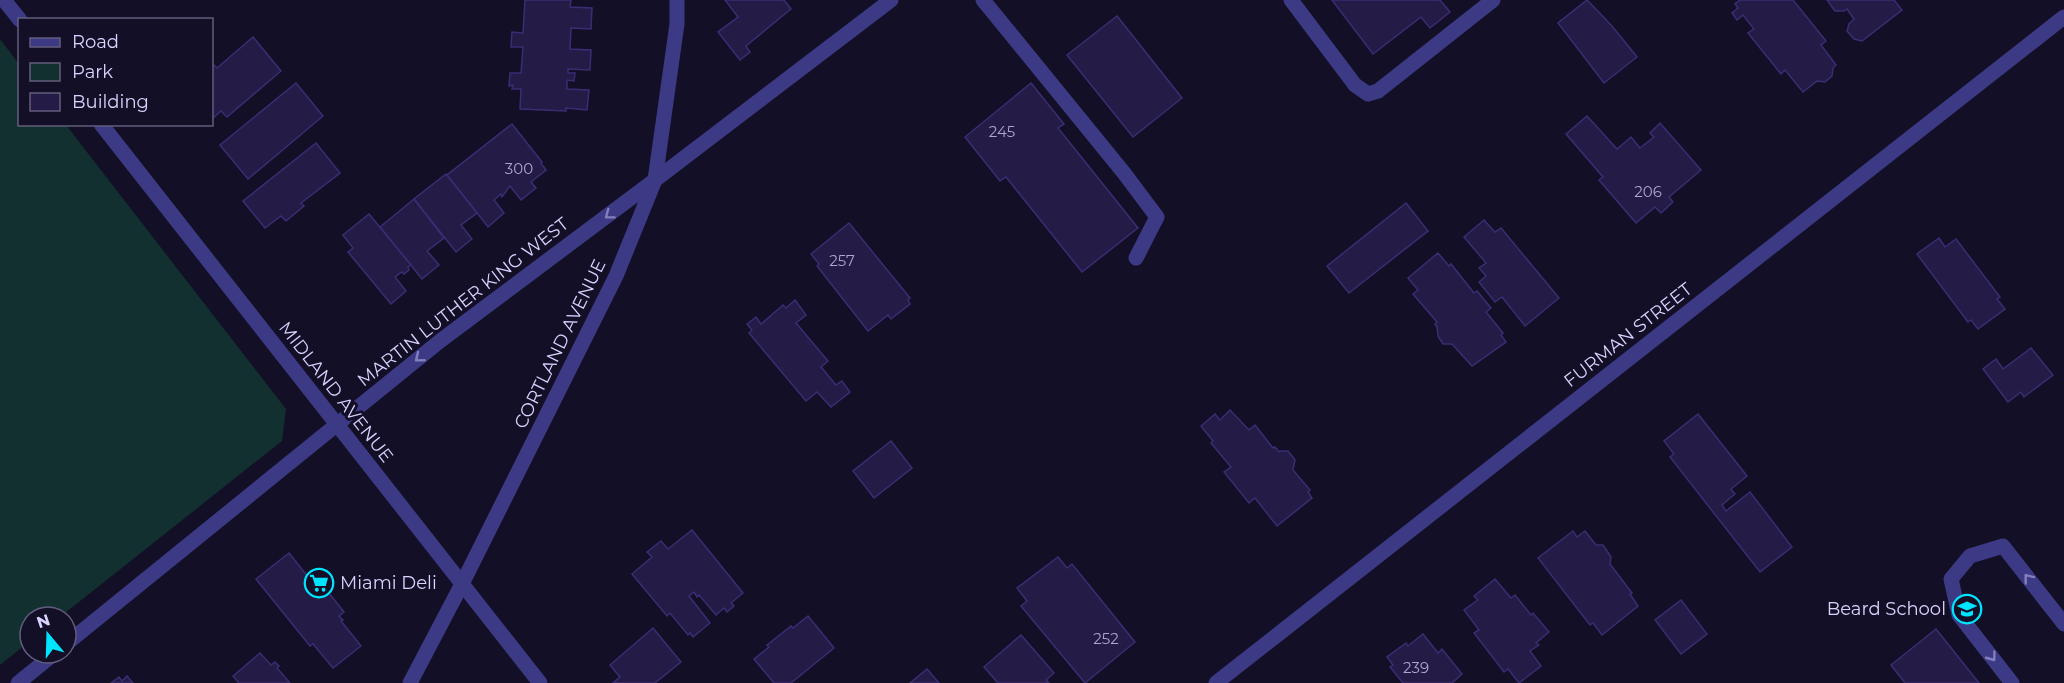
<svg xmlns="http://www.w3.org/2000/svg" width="2064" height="683" viewBox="0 0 2064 683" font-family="Montserrat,sans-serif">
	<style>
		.green { fill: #12302f }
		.building { fill: #241b47; stroke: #3b2d73; stroke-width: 1.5 }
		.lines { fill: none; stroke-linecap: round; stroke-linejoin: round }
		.minor { stroke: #3d3a85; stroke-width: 15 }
		.oneway { stroke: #837fbc }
		.labels { text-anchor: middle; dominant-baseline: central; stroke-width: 6; stroke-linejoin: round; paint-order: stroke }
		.number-label { font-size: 15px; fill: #aca6d1 }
		.street-label { font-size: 18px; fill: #d9d4ff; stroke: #130f26 }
		.poi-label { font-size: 18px; fill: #d9d4ff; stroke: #130f26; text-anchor: start }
	</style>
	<rect width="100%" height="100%" fill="#130f26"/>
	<polygon class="green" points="0,39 19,64 20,124 66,125 286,409 282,441 60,617 30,617 30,641 0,665"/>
	<g class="building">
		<polygon points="525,0 571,0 570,7 592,8 591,29 571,28 570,49 591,50 590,70 568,69 568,73 575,73 574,81 567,80 567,89 589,90 587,110 566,108 566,111 520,109 521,89 512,89 513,85 509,86 510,73 521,73 523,47 511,47 512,32 523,33"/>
		<polygon points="725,0 784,0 791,9 746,46 750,52 740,60 718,32 738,17"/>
		<polygon points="1332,0 1440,0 1450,12 1430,28 1421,17 1373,54"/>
		<polygon points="1587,0 1612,26 1637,57 1604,83 1558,23"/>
		<polygon points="1740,0 1793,0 1826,41 1821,45 1836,65 1833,68 1832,76 1825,82 1817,81 1803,92 1785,70 1781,74 1748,33 1754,29 1743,15 1737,20 1732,13 1738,8 1735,4"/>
		<polygon points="1827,0 1894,0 1902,10 1862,41 1854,39 1847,31 1849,24 1854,19 1847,9 1844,11 1835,11"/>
		<polygon points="1117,16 1182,98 1133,137 1067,55"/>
		<polygon points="253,37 281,71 227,117 221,111 212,119 212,67 214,65 217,68"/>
		<polygon points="296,83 323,116 248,179 220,145"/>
		<polygon points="1031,83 1064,124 1058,128 1138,228 1082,272 1006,177 1000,181 965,137"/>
		<polygon points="1587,116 1617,149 1631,137 1640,148 1654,137 1650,133 1660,123 1701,170 1669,197 1673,202 1661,213 1655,207 1636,223 1599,180 1603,177 1566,134"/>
		<polygon points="512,124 542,162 541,163 546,170 531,182 536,188 521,200 510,186 502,197 501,194 494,200 504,213 488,227 447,175"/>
		<polygon points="316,143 340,173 301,203 304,206 286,221 281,216 265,228 243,201"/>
		<polygon points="446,174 477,213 461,225 472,239 456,252 414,199"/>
		<polygon points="414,199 444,238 427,251 439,265 422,279 380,227"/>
		<polygon points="1406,203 1428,231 1349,293 1327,266"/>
		<polygon points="369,214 411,265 408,267 409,270 404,274 402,272 395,277 406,291 391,304 348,252 353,248 343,235"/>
		<polygon points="1484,220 1495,232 1501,228 1559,298 1525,326 1502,297 1495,302 1479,282 1486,276 1479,268 1486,263 1464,237"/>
		<polygon points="849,223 910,298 908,300 910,304 891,319 888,315 868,331 817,266 819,264 811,254"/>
		<polygon points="1939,238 1945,247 1956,239 2000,297 1997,299 2005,309 1978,329 1971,320 1968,322 1917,254"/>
		<polygon points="1438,253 1449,266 1451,264 1474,293 1477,291 1491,308 1486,312 1503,333 1501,335 1506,342 1472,366 1452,344 1443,344 1438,336 1437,327 1435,324 1437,322 1413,294 1418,290 1408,278"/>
		<polygon points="795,300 806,315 796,323 828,361 821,367 836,385 842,381 850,392 831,407 817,392 806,401 749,333 752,330 747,324 756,317 761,324 783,305 786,308"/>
		<polygon points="2031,348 2053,375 2024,397 2021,392 2008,402 1983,369 1996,359 2003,369"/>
		<polygon points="1230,410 1249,430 1255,425 1273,448 1275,447 1279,452 1280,451 1288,451 1295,460 1293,470 1310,490 1308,492 1312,498 1277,526 1255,498 1249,503 1224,472 1231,467 1211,443 1213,441 1201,426 1215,414 1220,420"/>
		<polygon points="1698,414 1747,476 1731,489 1735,494 1722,505 1726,511 1750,492 1792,547 1760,572 1670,457 1674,454 1664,441"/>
		<polygon points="891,441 912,468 874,498 853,471"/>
		<polygon points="692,530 743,593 731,603 734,606 727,612 724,608 716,615 699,595 697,597 694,592 689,596 710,623 693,637 690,633 688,635 670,613 667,616 632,574 652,557 647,552 661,541 668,549"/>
		<polygon points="1573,531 1577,537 1585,531 1596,545 1603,545 1611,557 1610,564 1632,593 1630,594 1638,606 1602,635 1593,623 1590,625 1538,558"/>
		<polygon points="289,553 324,597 329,593 344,612 339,616 343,620 341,621 361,646 333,668 313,644 310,646 256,579"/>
		<polygon points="1058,557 1067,568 1072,564 1135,642 1085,683 1021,606 1027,601 1017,588"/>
		<polygon points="1495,579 1511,598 1515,595 1531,615 1533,613 1549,632 1536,643 1539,645 1530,651 1541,666 1519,683 1508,669 1504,672 1474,633 1479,630 1464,610 1478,600 1474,596"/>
		<polygon points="1681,600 1707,634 1681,654 1655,620"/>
		<polygon points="808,616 834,648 791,683 774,683 754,659 769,647 767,645 791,626 793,628"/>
		<polygon points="653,628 681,662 655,683 613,683 620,677 610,665"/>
		<polygon points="1936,629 1979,683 1905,683 1891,665"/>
		<polygon points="1423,634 1438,653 1442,649 1462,674 1452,683 1403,683 1390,667 1393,665 1387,657 1406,643 1408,646"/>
		<polygon points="1021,635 1054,673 1046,680 1049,683 998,683 984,667"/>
		<polygon points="260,653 271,665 275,662 279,666 277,668 290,683 239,683 233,676"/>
		<polygon points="927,669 939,683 910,683"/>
		<polygon points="127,676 133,683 111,683 119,677 122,681"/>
	</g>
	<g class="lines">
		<g class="minor">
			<polyline points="4,0 20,20"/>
			<polyline points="983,0 1124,173 1157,217 1136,258"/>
			<polyline points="1291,0 1355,85 1368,94 1378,91 1493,0"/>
			<polyline points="101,124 540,683"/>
			<polyline points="66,644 440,341 655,180 891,0"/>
			<polyline points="18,683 55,653"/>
			<polyline points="410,683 462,584 616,276 655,180 677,24 677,0"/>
			<polyline points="1216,683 2064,17"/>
			<polyline points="2012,683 1959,615 1951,579 1970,556 2003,546 2064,624"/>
		</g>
	</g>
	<defs><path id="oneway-chevron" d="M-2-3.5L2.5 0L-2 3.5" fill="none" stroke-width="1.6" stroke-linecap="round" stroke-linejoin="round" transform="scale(1.5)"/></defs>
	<g class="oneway">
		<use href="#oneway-chevron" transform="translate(609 215) rotate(143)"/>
		<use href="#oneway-chevron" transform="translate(419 358) rotate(141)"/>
		<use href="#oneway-chevron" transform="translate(2028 578) rotate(-128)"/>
		<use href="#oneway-chevron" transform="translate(1992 657) rotate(53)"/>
	</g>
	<defs>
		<g id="supermarket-ring" transform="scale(1.5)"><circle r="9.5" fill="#130f26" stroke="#00e5ff" stroke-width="1.5"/><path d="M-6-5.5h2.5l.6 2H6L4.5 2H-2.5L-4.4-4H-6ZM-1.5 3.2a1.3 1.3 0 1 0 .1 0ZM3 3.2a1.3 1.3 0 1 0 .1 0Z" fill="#00e5ff"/></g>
		<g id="school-ring" transform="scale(1.5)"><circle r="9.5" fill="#130f26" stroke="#00e5ff" stroke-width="1.5"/><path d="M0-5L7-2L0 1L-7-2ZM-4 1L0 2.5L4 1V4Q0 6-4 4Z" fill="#00e5ff"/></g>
	</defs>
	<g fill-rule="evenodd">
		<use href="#supermarket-ring" x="319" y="583"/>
		<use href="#school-ring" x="1967" y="609"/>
	</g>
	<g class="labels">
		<g class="number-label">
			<text x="1002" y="131">245</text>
			<text x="519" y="168">300</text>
			<text x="1648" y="191">206</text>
			<text x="842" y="260">257</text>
			<text x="1106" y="638">252</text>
			<text x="1416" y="667">239</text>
		</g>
		<g class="street-label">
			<text transform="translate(463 302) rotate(-38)">MARTIN LUTHER KING WEST</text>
			<text transform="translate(1628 335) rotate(-38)">FURMAN STREET</text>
			<text transform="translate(560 344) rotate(-64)">CORTLAND AVENUE</text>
			<text transform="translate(336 392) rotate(52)">MIDLAND AVENUE</text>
		</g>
		<g class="poi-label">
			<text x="340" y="583">Miami Deli</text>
			<text x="1946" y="609" text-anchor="end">Beard School</text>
		</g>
	</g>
	<rect x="18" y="18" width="195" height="108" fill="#130f26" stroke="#625e7d" stroke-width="1.5"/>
	<rect x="30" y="38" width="30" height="9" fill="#3d3a85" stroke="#625e7d" stroke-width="1.5"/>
	<text x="72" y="48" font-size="18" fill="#d9d4ff">Road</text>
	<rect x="30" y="63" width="30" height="18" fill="#12302f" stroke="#625e7d" stroke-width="1.5"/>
	<text x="72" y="78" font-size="18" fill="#d9d4ff">Park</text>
	<rect x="30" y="93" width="30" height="18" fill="#241b47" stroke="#625e7d" stroke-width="1.5"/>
	<text x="72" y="108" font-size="18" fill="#d9d4ff">Building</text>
	<g transform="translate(48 635) rotate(341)"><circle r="28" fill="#130f26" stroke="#625e7d" stroke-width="1.5"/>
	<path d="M0-4.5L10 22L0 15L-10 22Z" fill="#00e5ff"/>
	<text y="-9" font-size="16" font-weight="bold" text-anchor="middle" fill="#d9d4ff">N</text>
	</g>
</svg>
